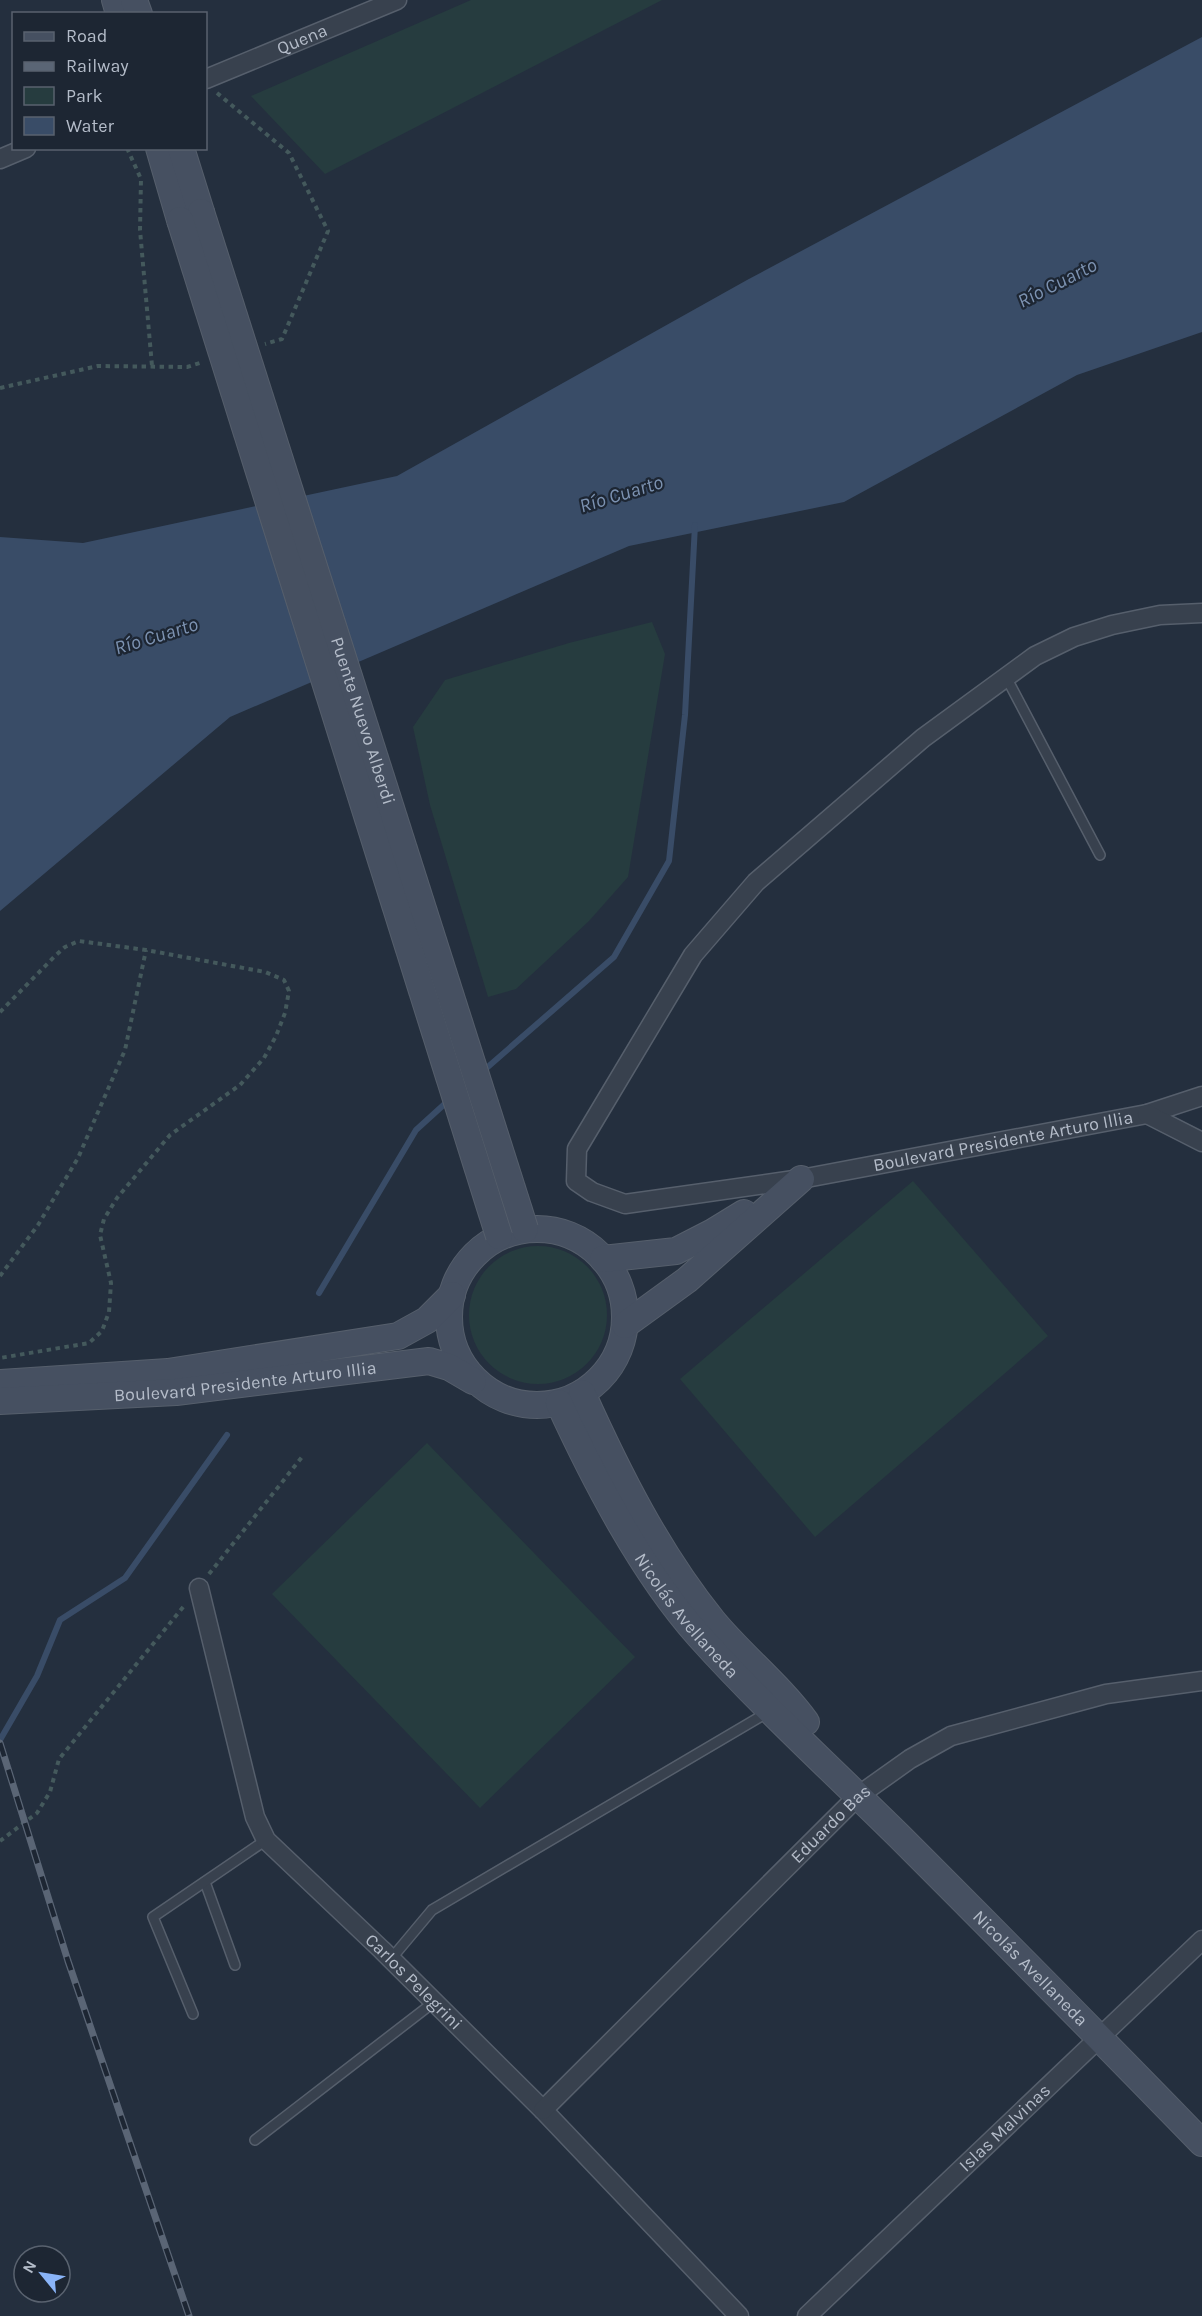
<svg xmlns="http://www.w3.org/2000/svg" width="1202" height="2316" viewBox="0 0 1202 2316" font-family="Karla,sans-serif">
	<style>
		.green { fill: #263c3f }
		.water { fill: #394c67 }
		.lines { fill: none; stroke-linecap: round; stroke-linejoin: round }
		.stream { stroke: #394c67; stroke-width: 6 }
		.lane-casing { stroke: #565f6c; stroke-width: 12 }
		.street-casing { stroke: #565f6c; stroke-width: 21 }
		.secondary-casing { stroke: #565f6c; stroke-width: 28 }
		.path { stroke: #44595c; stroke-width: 4; stroke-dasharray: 4.5 4.5; stroke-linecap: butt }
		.lane { stroke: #38414e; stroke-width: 9 }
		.street { stroke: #38414e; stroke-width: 18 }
		.secondary { stroke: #465061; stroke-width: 26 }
		.rail-casing { stroke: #5a6575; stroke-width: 7 }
		.rail { stroke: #1d2633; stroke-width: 4.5; stroke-dasharray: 14; stroke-linecap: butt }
		.secondary-bridge-casing { stroke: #565f6c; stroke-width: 28; stroke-linecap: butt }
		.secondary-bridge { stroke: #465061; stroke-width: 26 }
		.labels { text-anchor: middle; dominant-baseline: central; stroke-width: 4.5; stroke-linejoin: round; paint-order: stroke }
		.street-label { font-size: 18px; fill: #b4bcc9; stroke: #1d2633 }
		.water-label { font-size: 20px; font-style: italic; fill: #7c92b1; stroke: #1d2633 }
	</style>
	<rect width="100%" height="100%" fill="#242f3e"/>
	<g class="green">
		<polygon points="471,0 662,0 325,174 251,96"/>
		<polygon points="652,622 665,654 628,877 589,921 516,989 488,997 430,805 413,727 445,680 569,643"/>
		<polygon points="913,1181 1048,1336 815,1537 680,1379"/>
		<circle cx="538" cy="1315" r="69"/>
		<polygon points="427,1443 635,1657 480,1808 272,1594"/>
	</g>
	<polygon class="water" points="1202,37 1202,332 1077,375 844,502 629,546 230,717 0,911 0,537 83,543 397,476 747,280"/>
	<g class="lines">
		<g class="stream">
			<polyline points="482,1072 614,957 669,861 685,715 695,525"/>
			<polyline points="319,1293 416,1130 449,1100"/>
			<polyline points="0,1740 37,1676 60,1620 125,1578 227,1435"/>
		</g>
		<g class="lane-casing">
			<g id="lane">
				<polyline points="1006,677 1100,855"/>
				<polyline points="205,1882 235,1965"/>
				<polyline points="391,1959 432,1910 770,1711"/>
				<polyline points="193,2014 153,1917 266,1840"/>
				<polyline points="255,2140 434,2002"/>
			</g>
		</g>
		<g class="street-casing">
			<g id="street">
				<path id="s1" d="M 206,79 L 397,0"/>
				<polyline points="0,159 26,148"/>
				<path id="s2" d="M 1202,613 L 1160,615 L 1112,625 L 1074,637 L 1035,656 L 923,738 L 756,882 L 693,955 L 577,1149 L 576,1181 L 592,1192 L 625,1204 L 801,1179 L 1147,1114 L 1202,1096"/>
				<polyline points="1147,1114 1202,1142"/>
				<path id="s3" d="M 199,1588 L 255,1817 L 266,1840 L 382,1950 L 543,2110 L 739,2316"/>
				<path id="s4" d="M 543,2110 L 858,1796 L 910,1759 L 951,1736 L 1106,1694 L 1202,1681"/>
				<path id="s5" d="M 807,2316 L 1202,1940"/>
			</g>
		</g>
		<g class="secondary-casing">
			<g id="secondary">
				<polyline points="115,0 119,14"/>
				<polyline points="134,0 139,14"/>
				<polyline points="159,148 180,220"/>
				<polyline points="181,148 201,212"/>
				<circle cx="537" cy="1317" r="88"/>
				<polyline points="603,1259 676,1251 713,1232 744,1213"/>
				<polyline points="625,1325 687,1280 801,1179"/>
				<polyline points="0,1383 168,1372 398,1336 427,1320 452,1295"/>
				<path d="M 582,1393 C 618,1473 658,1553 713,1621 C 742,1656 780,1686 806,1722"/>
				<path id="s6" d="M 0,1401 L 176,1392 L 429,1361 L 449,1367 L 473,1381"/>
				<path id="s7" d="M 559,1403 C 595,1481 642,1572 699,1636 C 762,1706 832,1770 899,1836 C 1001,1938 1102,2040 1202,2143"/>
			</g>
		</g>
		<g class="path">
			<polyline points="217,93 289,153 328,231 282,339 265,344"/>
			<polyline points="127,148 141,179 140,230 152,366"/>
			<polyline points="0,388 98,366 187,367 203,362"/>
			<polyline points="0,1012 55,956 65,947 79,941 146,950 265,972 284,980 289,991 285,1013 276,1036 264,1058 240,1085 170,1135 117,1198 104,1219 100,1235 111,1283 109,1312 102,1331 89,1343 0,1358"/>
			<polyline points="0,1276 38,1225 78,1158 125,1050 146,950"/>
			<polyline points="209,1574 302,1457"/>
			<polyline points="0,1841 37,1813 50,1792 59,1759 184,1606"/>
		</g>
		<use href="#lane" class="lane"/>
		<use href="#street" class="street"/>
		<use href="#secondary" class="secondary"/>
		<g class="rail-casing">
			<polyline id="rail" points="0,1743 68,1961 189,2316"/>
		</g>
		<use href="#rail" class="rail"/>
		<g class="secondary-bridge-casing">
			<g id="secondary-bridge">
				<path id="s8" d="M 201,212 L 525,1229"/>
				<polyline points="180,220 499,1236"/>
			</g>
		</g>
		<use href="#secondary-bridge" class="secondary-bridge"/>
	</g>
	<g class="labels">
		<g class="street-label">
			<text stroke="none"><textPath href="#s1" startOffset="104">Quena</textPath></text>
			<text stroke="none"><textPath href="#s8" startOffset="534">Puente Nuevo Alberdi</textPath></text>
			<text stroke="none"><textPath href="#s2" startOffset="1326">Boulevard Presidente Arturo Illia</textPath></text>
			<text stroke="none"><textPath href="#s6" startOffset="246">Boulevard Presidente Arturo Illia</textPath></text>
			<text stroke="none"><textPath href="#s7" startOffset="249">Nicolás Avellaneda</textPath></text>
			<text stroke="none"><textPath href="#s4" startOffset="406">Eduardo Bas</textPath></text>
			<text stroke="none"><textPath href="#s7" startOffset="742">Nicolás Avellaneda</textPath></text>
			<text stroke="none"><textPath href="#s3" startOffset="466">Carlos Pelegrini</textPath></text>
			<text stroke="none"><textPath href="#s5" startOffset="273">Islas Malvinas</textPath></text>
		</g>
		<g class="water-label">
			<text transform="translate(1057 283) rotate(-27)">Río Cuarto</text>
			<text transform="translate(621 494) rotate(-17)">Río Cuarto</text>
			<text transform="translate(156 636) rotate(-17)">Río Cuarto</text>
		</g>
	</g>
	<rect x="12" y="12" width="195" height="138" fill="#1d2633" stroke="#59626f" stroke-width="1.5"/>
	<rect x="24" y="32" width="30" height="9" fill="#465061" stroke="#59626f" stroke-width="1.5"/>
	<text x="66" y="42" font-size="18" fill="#b4bcc9">Road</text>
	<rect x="24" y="62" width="30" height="9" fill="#5a6575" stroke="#59626f" stroke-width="1.5"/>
	<text x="66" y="72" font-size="18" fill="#b4bcc9">Railway</text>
	<rect x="24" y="87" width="30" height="18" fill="#263c3f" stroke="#59626f" stroke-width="1.5"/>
	<text x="66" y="102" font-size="18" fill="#b4bcc9">Park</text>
	<rect x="24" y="117" width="30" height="18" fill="#394c67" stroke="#59626f" stroke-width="1.5"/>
	<text x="66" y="132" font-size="18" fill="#b4bcc9">Water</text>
	<g transform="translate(42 2274) rotate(300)"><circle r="28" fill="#1d2633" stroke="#59626f" stroke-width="1.5"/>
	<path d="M0-4.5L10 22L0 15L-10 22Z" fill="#8ab4f8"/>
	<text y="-9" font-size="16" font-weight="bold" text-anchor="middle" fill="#b4bcc9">N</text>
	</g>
</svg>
